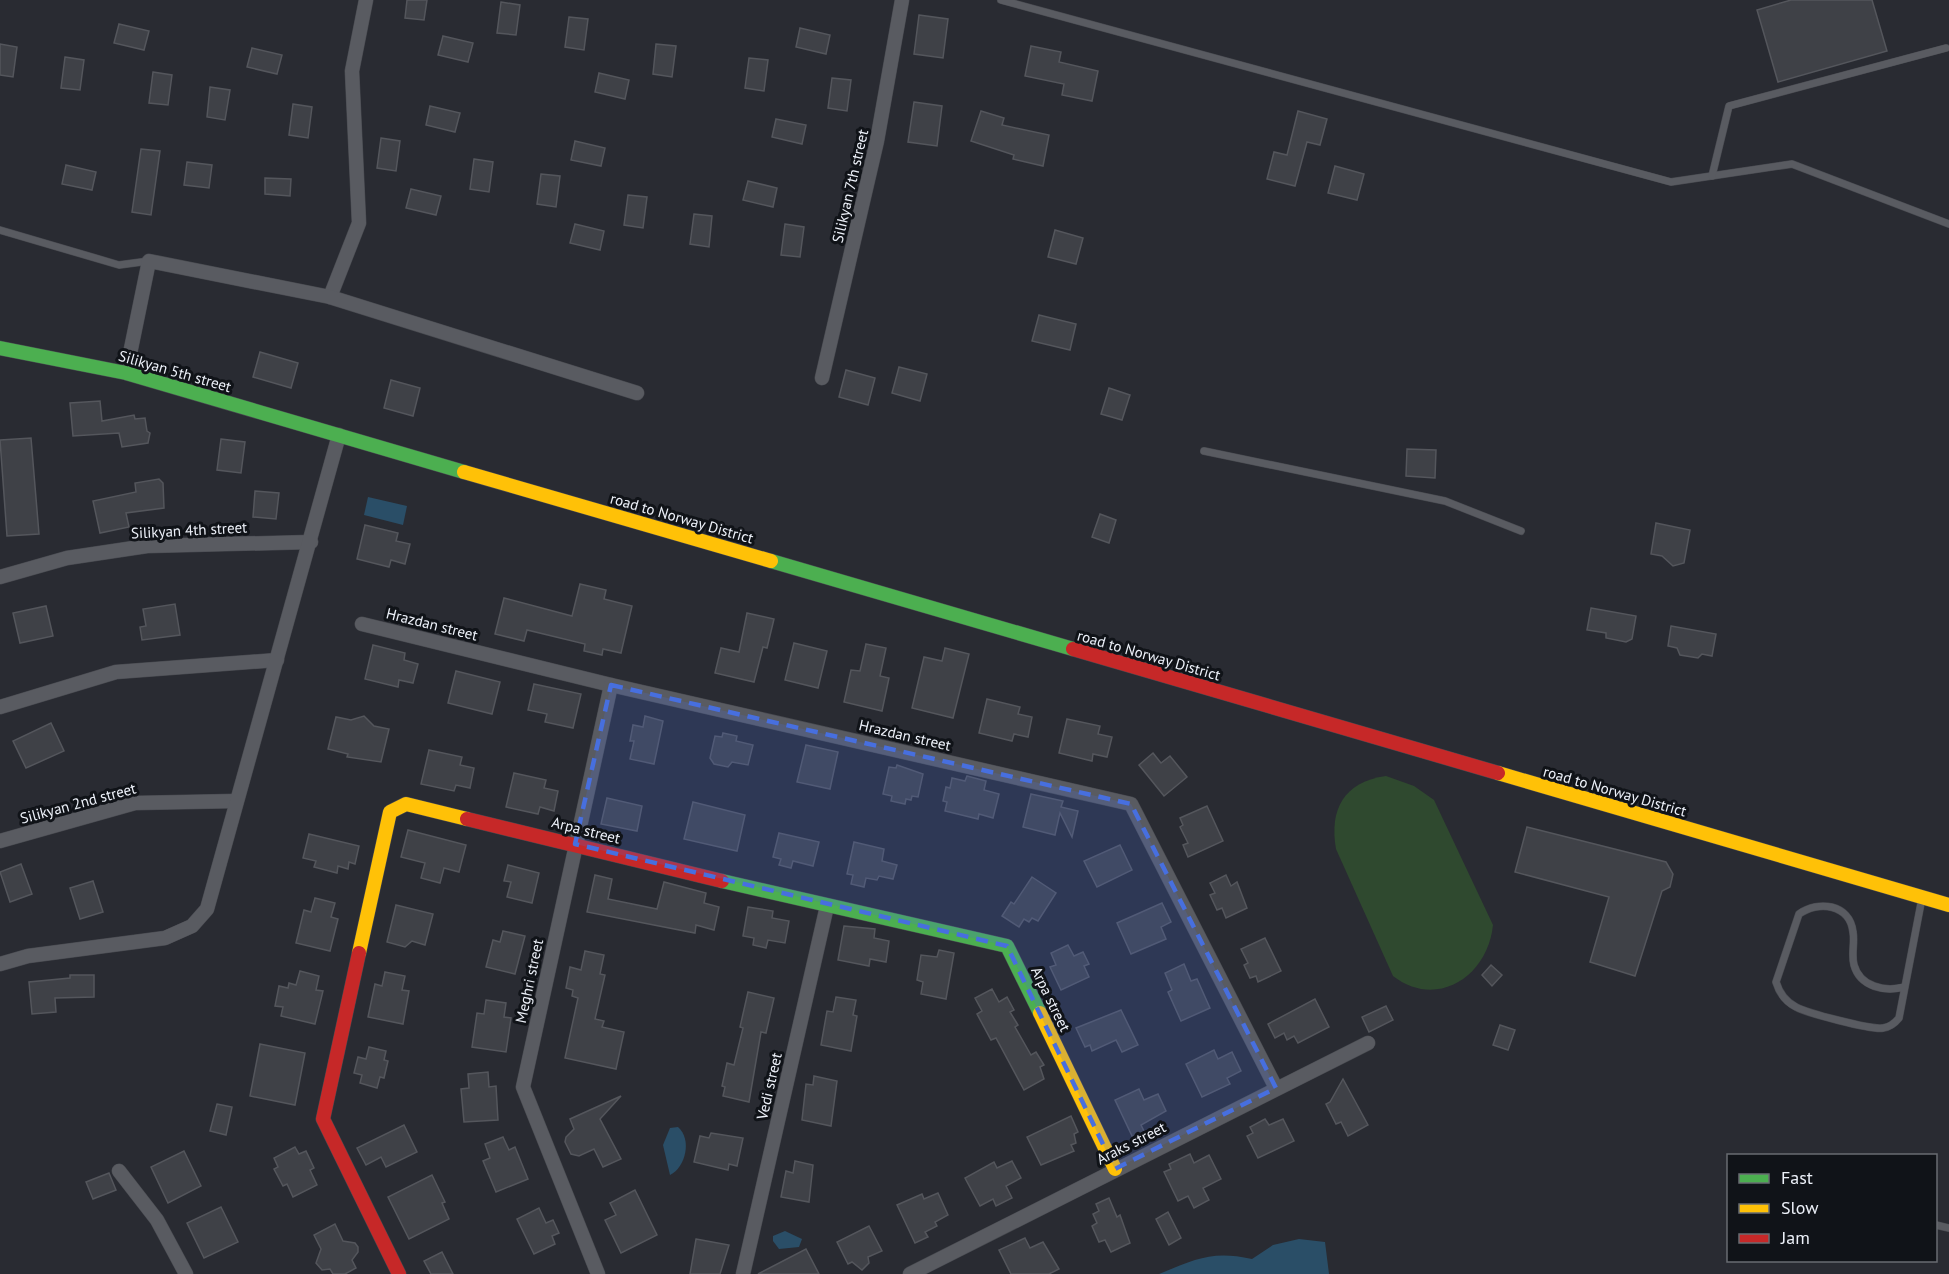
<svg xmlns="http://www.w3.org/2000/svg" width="1949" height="1274" viewBox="0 0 1949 1274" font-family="'PT Sans',sans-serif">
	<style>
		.green { fill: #2f492f }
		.water { fill: #2a4e67 }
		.building { fill: #3f4147; stroke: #54565c; stroke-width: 1.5 }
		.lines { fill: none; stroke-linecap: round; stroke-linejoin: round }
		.lane-casing { stroke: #47494f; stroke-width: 8 }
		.street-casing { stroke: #47494f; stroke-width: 15 }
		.fast-casing { stroke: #47494f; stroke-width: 15 }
		.slow-casing { stroke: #47494f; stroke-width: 15 }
		.jam-casing { stroke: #47494f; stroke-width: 15 }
		.lane { stroke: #595b61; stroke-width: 7 }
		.street { stroke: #595b61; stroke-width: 14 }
		.fast { stroke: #4caf50; stroke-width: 14 }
		.slow { stroke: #ffc107; stroke-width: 14 }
		.jam { stroke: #c62828; stroke-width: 14 }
		.marked { fill: #476fdf; fill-opacity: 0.2; stroke: #476fdf; stroke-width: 4.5; stroke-dasharray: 12 8; stroke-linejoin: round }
		.labels { text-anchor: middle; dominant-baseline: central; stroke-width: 6; stroke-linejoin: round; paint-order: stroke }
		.street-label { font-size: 15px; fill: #edf1f9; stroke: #101318 }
	</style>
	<rect width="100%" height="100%" fill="#292b32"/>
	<path class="green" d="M 1386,776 L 1414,786 L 1434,800 L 1493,925 C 1488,976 1437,1010 1393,976 L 1336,849 C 1329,809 1344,782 1386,776 Z"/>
	<g class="water">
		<polygon points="368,497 407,506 403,525 364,515"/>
		<path d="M 678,1127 C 692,1139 686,1167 670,1175 L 663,1145 L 670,1128 Z"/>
		<polygon points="785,1231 802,1239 799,1247 779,1249 773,1241 773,1236"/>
		<path d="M 1299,1239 L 1325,1242 L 1329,1274 L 1159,1274 C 1196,1259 1212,1250 1252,1259 L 1273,1245 Z"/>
	</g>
	<g class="building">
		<polygon points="407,0 427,0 424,20 405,18"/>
		<polygon points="1791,0 1872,0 1887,51 1778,82 1757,10"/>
		<polygon points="501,2 520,5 516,35 497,33"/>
		<polygon points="919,15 948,19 943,58 914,54"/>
		<polygon points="569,17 588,19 584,50 565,47"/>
		<polygon points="119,24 149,31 144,50 114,43"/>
		<polygon points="800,28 830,35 826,54 796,47"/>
		<polygon points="443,36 473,43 468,62 438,55"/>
		<polygon points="0,44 17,47 13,77 0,75"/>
		<polygon points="656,44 676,46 672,77 653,74"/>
		<polygon points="1031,46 1061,52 1059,62 1098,71 1092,101 1062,95 1064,84 1025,76"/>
		<polygon points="252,48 282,55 277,74 247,67"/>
		<polygon points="65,57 84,60 80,90 61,88"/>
		<polygon points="749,58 768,60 764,91 745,88"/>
		<polygon points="153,72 172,75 168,105 149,103"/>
		<polygon points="599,73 629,80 625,99 595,92"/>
		<polygon points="832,78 851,80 847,111 828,108"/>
		<polygon points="210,87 230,90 225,120 207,117"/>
		<polygon points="914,102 942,106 937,146 908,142"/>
		<polygon points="293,104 312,107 308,138 289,135"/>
		<polygon points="430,106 460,113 455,132 426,125"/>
		<polygon points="981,111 1004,118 1002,125 1049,135 1043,166 1013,159 1014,155 971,141"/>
		<polygon points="1298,111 1327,119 1320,145 1307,142 1295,186 1267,179 1274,152 1287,155"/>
		<polygon points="776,119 806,125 802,144 772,137"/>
		<polygon points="381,138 400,141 396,171 377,168"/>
		<polygon points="575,141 605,148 601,166 571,160"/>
		<polygon points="141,149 160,151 151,215 132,212"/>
		<polygon points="474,159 493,162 489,192 470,189"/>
		<polygon points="187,162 212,165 209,188 184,185"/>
		<polygon points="66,165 96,172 92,190 62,184"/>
		<polygon points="1335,166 1364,174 1357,200 1328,193"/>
		<polygon points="541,174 560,176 556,207 537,204"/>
		<polygon points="265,178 291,179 290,196 265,194"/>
		<polygon points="748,181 777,188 773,207 743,200"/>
		<polygon points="411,189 441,196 436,215 406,208"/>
		<polygon points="628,195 647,197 643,228 624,225"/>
		<polygon points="694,214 712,216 709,247 690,244"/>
		<polygon points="575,224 604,231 600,250 570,243"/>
		<polygon points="785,224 804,227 800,257 781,255"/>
		<polygon points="1055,230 1083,238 1076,264 1048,257"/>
		<polygon points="1039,315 1076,324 1070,350 1032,341"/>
		<polygon points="260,352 298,363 291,388 253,377"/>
		<polygon points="899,367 927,374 920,401 892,393"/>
		<polygon points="846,370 875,378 868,405 839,397"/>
		<polygon points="391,380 420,388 413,416 384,408"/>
		<polygon points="1109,388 1130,395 1122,420 1101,414"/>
		<polygon points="100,401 102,421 134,415 135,419 145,418 147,431 150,433 148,443 122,447 119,433 73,436 70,403"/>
		<polygon points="31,438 39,534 7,536 0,440"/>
		<polygon points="221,439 245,442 241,473 217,470"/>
		<polygon points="1407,449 1436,450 1435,478 1406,476"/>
		<polygon points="159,479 163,483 164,508 126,513 129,527 100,533 93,501 136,492 135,483"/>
		<polygon points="255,491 279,493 276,519 253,517"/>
		<polygon points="1100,514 1116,520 1109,543 1092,537"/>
		<polygon points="1656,523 1690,530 1684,563 1673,566 1662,556 1651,554"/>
		<polygon points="365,525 398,533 396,541 410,544 405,564 391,560 389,567 357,559"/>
		<polygon points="580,584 606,590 604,599 632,606 621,653 603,649 602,655 584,651 585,644 527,630 524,641 495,634 504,598 572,616"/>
		<polygon points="175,604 180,635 142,640 140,627 146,626 143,609"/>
		<polygon points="46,606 53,636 20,643 13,613"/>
		<polygon points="1591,608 1636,616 1632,639 1626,642 1606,638 1606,633 1587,630"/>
		<polygon points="747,613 774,619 767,648 763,647 754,682 715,673 721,648 739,652"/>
		<polygon points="1671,626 1716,634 1712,656 1702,654 1698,658 1680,655 1677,648 1668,646"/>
		<polygon points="794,643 827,651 818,688 785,680"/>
		<polygon points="866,644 886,648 880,676 889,678 882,711 844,702 851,670 860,671"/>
		<polygon points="373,645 405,653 404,660 418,664 413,683 399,680 398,687 365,679"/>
		<polygon points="945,648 969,654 953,718 912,708 924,657 942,661"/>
		<polygon points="456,671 500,682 492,714 448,703"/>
		<polygon points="534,684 581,694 573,728 545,722 547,714 528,710"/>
		<polygon points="987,699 1020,707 1018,714 1032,717 1028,737 1014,734 1012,741 979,733"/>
		<polygon points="364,716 374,726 389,729 381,762 347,757 348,754 328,749 336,717 351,720"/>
		<polygon points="645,716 663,721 654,764 630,759 634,741 630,741 633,725 643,727"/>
		<polygon points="1067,719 1100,726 1098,734 1112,737 1107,757 1093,754 1092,761 1059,753"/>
		<polygon points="51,723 64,751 26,768 13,741"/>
		<polygon points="723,733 737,736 736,741 753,745 748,765 732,762 728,767 714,764 710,758 715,736 722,737"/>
		<polygon points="806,745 838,752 830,789 797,782"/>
		<polygon points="429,750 462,757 460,765 474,768 470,788 456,785 454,791 421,784"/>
		<polygon points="1153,753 1161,763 1170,756 1187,777 1164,796 1139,765"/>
		<polygon points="897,765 923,774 918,797 912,796 911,800 906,799 905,804 891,801 892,796 883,794 889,767 896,768"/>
		<polygon points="514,773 546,780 544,788 558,791 554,811 540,807 538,814 506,807"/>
		<polygon points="967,776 986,781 984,790 999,794 993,818 979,814 978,819 945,811 947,802 943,801 946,787 950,788 952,778 965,781"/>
		<polygon points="1031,794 1063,801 1061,807 1078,811 1072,837 1060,813 1055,835 1023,827"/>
		<polygon points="607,798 642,806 637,831 601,824"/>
		<polygon points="693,802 745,815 737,851 684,839"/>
		<polygon points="1207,806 1223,841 1188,857 1183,845 1188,843 1180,827 1183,825 1180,818"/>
		<polygon points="1527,827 1666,862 1673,874 1670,887 1662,891 1635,976 1590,962 1609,897 1515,872"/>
		<polygon points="408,830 466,845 459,872 444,868 440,883 421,878 425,863 401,857"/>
		<polygon points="779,833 819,842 813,866 793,861 791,868 779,865 781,859 773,857"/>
		<polygon points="309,834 359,846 355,864 349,862 348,869 338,866 337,873 314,867 316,861 303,858"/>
		<polygon points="854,842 884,849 882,861 897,865 893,879 879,876 877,880 866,878 864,887 851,884 853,875 847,874"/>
		<polygon points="1120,845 1132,870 1097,887 1084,861"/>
		<polygon points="21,864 32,894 10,902 0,872"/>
		<polygon points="508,865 539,873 532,903 507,897 511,882 504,881"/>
		<polygon points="595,875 612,879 608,899 657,909 664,882 706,893 704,903 719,907 714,930 696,925 695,933 587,912"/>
		<polygon points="1226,875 1231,886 1237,882 1247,908 1226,918 1222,908 1217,910 1210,895 1215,893 1210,883"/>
		<polygon points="1032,877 1056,893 1038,921 1032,918 1029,922 1024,919 1019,927 1002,916 1011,902 1014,904"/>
		<polygon points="93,881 103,912 80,919 70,888"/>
		<polygon points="315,898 335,903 331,917 338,919 330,951 296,943 304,910 311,912"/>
		<polygon points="1162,903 1171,922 1161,927 1166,939 1131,954 1117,923"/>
		<polygon points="396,905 433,914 425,945 412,941 405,947 387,942"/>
		<polygon points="748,907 773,911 772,918 789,921 785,943 768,940 766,948 753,945 754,938 743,936"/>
		<polygon points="844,926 875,929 874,938 889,941 886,962 870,959 869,966 838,960"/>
		<polygon points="503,931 525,936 515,974 486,967 493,940 500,942"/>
		<polygon points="1265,938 1281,971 1258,982 1256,976 1250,978 1244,965 1248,963 1241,949"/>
		<polygon points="1068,945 1074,956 1083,952 1089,964 1084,966 1089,977 1061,990 1050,967 1056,965 1051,953"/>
		<polygon points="939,950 954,953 946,999 921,994 923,982 917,980 921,955 937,957"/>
		<polygon points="585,951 604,955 600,974 605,975 595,1019 604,1021 602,1027 624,1032 616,1069 565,1058 578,998 572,996 573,990 566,988 570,967 581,970"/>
		<polygon points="1184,964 1191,981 1197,979 1210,1008 1181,1021 1168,992 1172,990 1165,973"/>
		<polygon points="1491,965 1502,975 1492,986 1482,975"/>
		<polygon points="300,971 319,976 316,990 323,991 315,1024 281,1016 283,1007 275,1006 279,986 288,988 289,983 296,985"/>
		<polygon points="385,972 405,976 402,990 409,991 403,1024 368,1017 375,984 382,986"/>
		<polygon points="70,975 94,975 94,997 55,998 56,1012 32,1014 29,982 70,978"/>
		<polygon points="992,989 999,1002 1007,997 1014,1010 1010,1012 1018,1025 1015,1027 1031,1055 1036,1052 1044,1065 1040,1067 1044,1079 1024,1090 996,1038 991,1040 977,1014 982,1011 975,998"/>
		<polygon points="748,992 774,998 766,1033 761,1032 749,1102 723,1096 725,1087 722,1086 727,1063 734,1065 743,1028 740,1027"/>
		<polygon points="836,997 856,1000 853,1015 857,1016 851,1051 821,1045 827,1011 833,1012"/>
		<polygon points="1315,999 1329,1027 1298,1043 1294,1036 1287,1040 1284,1033 1275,1038 1268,1024"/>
		<polygon points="486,1000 506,1003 504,1017 511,1018 506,1052 472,1047 477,1013 484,1014"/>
		<polygon points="1386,1006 1393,1020 1369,1032 1362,1017"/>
		<polygon points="1121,1010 1138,1045 1122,1052 1116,1040 1092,1051 1090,1045 1085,1047 1076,1028"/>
		<polygon points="1500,1025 1515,1030 1508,1050 1493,1045"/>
		<polygon points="260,1044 305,1053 295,1105 250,1096"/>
		<polygon points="369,1047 386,1051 384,1060 388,1061 384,1078 380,1077 377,1088 360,1083 362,1075 354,1073 358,1057 366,1059"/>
		<polygon points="1214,1050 1218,1059 1232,1052 1241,1071 1227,1078 1230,1084 1202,1097 1186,1064"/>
		<polygon points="488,1072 489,1087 496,1086 498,1120 464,1122 461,1089 469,1088 468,1074"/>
		<polygon points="814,1076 837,1081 831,1126 802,1120 806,1084 813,1085"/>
		<polygon points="1343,1079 1368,1125 1348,1136 1341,1122 1336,1124 1326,1104 1330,1102"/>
		<polygon points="1139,1089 1144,1100 1158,1094 1166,1111 1141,1125 1145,1133 1133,1138 1115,1100"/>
		<polygon points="621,1096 600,1119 621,1159 603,1167 594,1149 579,1156 571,1154 565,1142 566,1137 574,1129 570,1119"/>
		<polygon points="217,1104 232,1107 226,1135 210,1131"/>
		<polygon points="1071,1116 1078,1132 1074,1134 1076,1143 1071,1145 1074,1151 1041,1165 1027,1137"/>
		<polygon points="1265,1119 1269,1125 1283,1119 1294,1141 1258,1158 1247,1136 1253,1133 1250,1127"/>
		<polygon points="404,1125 417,1152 386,1167 381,1157 366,1165 357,1148"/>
		<polygon points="711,1133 743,1138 737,1166 729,1164 728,1170 694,1162 700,1136 709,1138"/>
		<polygon points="503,1137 509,1150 515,1147 528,1179 496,1192 483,1161 490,1158 485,1144"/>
		<polygon points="295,1147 299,1154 306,1151 314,1168 310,1170 317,1185 293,1197 287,1184 283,1186 274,1169 278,1167 274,1158"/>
		<polygon points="184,1151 201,1186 168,1203 151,1167"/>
		<polygon points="1190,1154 1194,1163 1209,1155 1221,1179 1203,1188 1209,1200 1194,1208 1188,1196 1178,1201 1164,1172 1171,1169 1169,1164"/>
		<polygon points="795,1161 813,1165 809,1202 781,1197 786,1171 793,1173"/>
		<polygon points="1012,1161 1021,1178 1006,1186 1012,1198 996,1206 993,1199 980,1206 965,1178 994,1162 997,1168"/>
		<polygon points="109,1173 116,1190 93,1199 86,1182"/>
		<polygon points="432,1175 445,1202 442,1203 449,1219 409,1239 388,1197"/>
		<polygon points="635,1190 657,1235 621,1253 605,1220 616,1215 610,1203"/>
		<polygon points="938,1193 948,1215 935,1222 937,1226 925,1232 928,1237 915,1243 897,1205 922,1194 924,1199"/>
		<polygon points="1109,1198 1117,1217 1120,1215 1130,1243 1111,1252 1105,1240 1099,1242 1092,1226 1097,1223 1093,1214 1099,1211 1096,1204"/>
		<polygon points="221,1207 238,1242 204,1258 187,1223"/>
		<polygon points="539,1208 546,1223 553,1220 559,1233 552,1236 555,1244 534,1254 517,1219"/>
		<polygon points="1168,1212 1181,1238 1169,1245 1156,1219"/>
		<polygon points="335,1224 343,1241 355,1243 358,1247 358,1252 352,1260 356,1268 345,1274 333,1274 330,1269 322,1270 316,1263 321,1249 314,1235"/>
		<polygon points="869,1226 882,1251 868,1257 869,1263 862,1270 852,1262 848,1264 837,1242"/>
		<polygon points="1025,1238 1030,1248 1043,1242 1059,1269 1049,1274 1011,1274 999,1250"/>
		<polygon points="696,1239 729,1245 720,1274 690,1274"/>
		<polygon points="806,1249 819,1274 758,1274"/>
		<polygon points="442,1252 453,1274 431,1274 424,1261"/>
	</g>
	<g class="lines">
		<g class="lane-casing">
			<g id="lane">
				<polyline points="1001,0 1671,182 1792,164 1949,224"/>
				<polyline points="1712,176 1729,106 1946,48"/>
				<polyline points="0,230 119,265 149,261"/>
				<polyline points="1204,451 1445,501 1521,531"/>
				<path d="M 1904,987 C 1885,992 1860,987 1854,965 C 1851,954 1855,943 1853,932 C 1850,904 1818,900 1799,914 L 1776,982 C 1779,992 1786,1002 1796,1007 C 1807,1013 1871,1030 1883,1028 C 1890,1027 1895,1023 1899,1018 L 1922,898"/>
				<polyline points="1936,1225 1949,1228"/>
			</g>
		</g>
		<g class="street-casing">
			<g id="street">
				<polyline points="330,297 359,223 352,71 366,0"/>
				<polyline points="126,373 149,261 330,297 637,393"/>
				<polyline points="822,378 877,141 902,0"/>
				<polyline points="0,577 67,558 147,546 311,542"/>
				<polyline points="362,624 611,685 1131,804 1276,1088"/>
				<polyline points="0,707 116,672 277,660"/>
				<polyline points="0,841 135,803 236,801"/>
				<polyline points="0,964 28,956 165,938 192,926 207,909 339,435"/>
				<polyline points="119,1171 157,1220 186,1274"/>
				<polyline points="598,1274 523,1087 611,685"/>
				<polyline points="743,1274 827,906"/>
				<polyline points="910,1274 1368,1043"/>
			</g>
		</g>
		<g class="fast-casing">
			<g id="fast">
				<polyline points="0,348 126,373 464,472"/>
				<polyline points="771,561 1073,649"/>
				<polyline points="722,881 1007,946 1040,1013"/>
			</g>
		</g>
		<g class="slow-casing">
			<g id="slow">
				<polyline points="464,472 771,561"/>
				<polyline points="1498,773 1949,905"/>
				<polyline points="359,953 390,812 406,804 467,819"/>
				<polyline points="1040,1013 1115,1169"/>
			</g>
		</g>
		<g class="jam-casing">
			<g id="jam">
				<polyline points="1073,649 1498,773"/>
				<polyline points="467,819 722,881"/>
				<polyline points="359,953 323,1119 399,1274"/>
			</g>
		</g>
		<use href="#lane" class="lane"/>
		<use href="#street" class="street"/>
		<use href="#fast" class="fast"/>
		<use href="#slow" class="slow"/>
		<use href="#jam" class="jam"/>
	</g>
	<path class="marked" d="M 611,685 L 1131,804 L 1276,1088 L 1115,1169 L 1007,946 L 575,844 Z"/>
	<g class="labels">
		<g class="street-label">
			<text transform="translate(850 186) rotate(-77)">Silikyan 7th street</text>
			<text transform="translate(175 371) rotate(16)">Silikyan 5th street</text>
			<text transform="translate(682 518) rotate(16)">road to Norway District</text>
			<text transform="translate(189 530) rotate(-3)">Silikyan 4th street</text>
			<text transform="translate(432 624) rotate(14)">Hrazdan street</text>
			<text transform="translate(1149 655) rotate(16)">road to Norway District</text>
			<text transform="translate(905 735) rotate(13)">Hrazdan street</text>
			<text transform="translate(1615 791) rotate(16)">road to Norway District</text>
			<text transform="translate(78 803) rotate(-15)">Silikyan 2nd street</text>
			<text transform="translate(586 830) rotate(14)">Arpa street</text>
			<text transform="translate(529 981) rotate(-78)">Meghri street</text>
			<text transform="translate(1051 999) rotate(64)">Arpa street</text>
			<text transform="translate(769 1086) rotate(-77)">Vedi street</text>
			<text transform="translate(1131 1143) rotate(-27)">Araks street</text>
		</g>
	</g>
	<rect x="1727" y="1154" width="210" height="108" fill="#101318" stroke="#686c72" stroke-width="1.5"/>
	<rect x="1739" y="1174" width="30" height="9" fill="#4caf50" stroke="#686c72" stroke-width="1.5"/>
	<text x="1781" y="1184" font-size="18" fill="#edf1f9">Fast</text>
	<rect x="1739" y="1204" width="30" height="9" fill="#ffc107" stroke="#686c72" stroke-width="1.5"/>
	<text x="1781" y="1214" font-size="18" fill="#edf1f9">Slow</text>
	<rect x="1739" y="1234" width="30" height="9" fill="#c62828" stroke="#686c72" stroke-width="1.5"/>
	<text x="1781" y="1244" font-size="18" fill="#edf1f9">Jam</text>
</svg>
